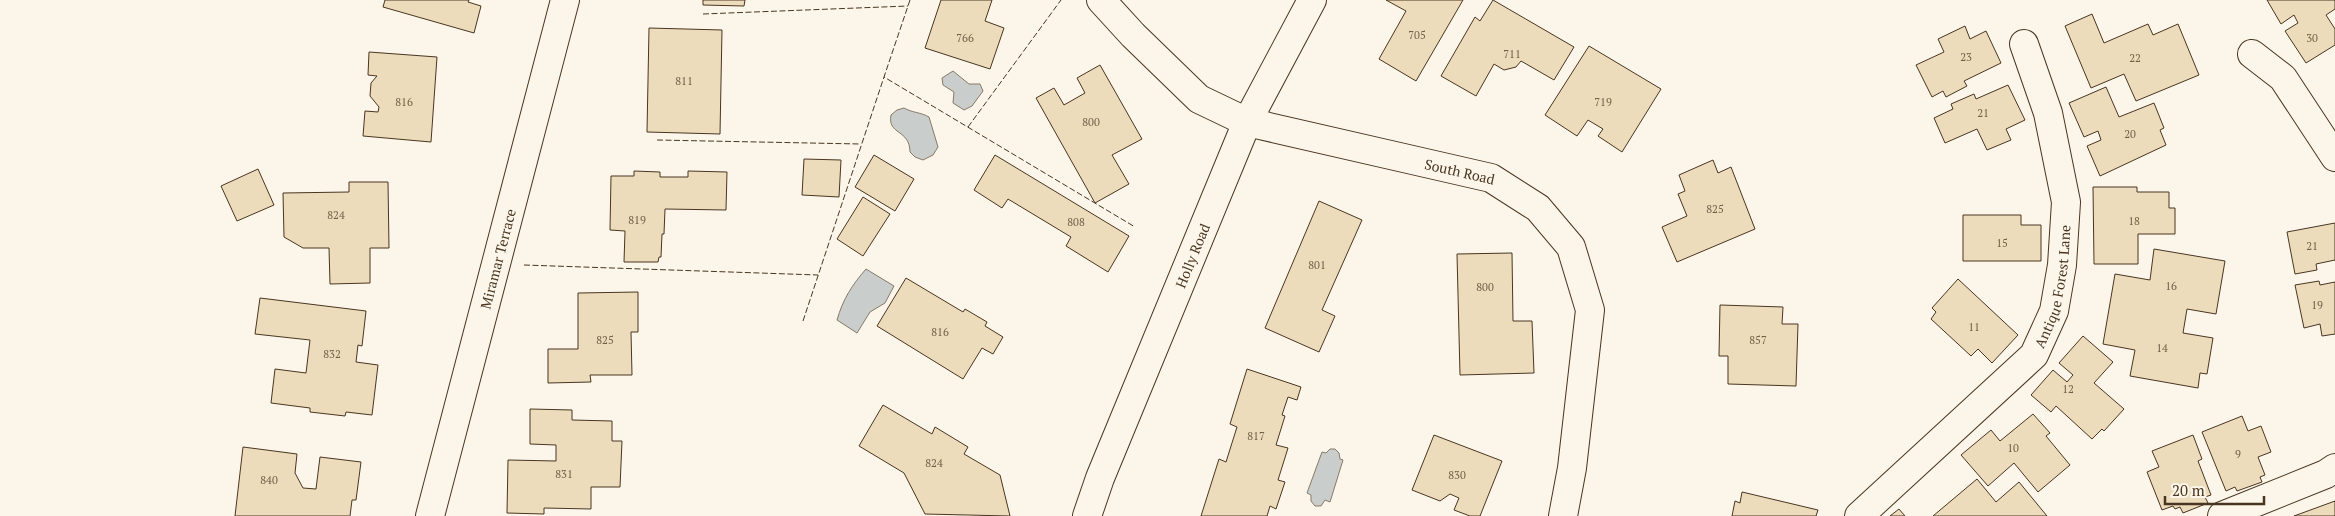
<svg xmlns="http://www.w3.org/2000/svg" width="2335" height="516" viewBox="0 0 2335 516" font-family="'PT Serif',serif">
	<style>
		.water { fill: #c9cecd; stroke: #887966 }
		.building { fill: #ecdcbc; stroke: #4a3520 }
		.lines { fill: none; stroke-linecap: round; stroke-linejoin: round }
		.minor-casing { stroke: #4a3520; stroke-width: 30 }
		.minor { stroke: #fbf6e9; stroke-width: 28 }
		.fence { stroke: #4a3520; stroke-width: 1; stroke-dasharray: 6 2.5; stroke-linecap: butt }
		.labels { text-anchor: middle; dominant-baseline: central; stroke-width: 4; stroke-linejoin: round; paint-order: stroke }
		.number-label { font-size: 11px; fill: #725f47 }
		.street-label { font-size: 14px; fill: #4a3520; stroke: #fbf6e9 }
	</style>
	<rect width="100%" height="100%" fill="#fbf6e9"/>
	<g class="water">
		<polygon points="953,71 969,84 980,84 983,91 972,106 964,110 953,103 954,92 943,85 942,78"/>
		<path d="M 904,108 C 913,113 920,112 929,117 L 938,147 L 933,155 L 923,160 L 915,157 L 910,152 C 910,129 887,135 891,115 L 897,110 Z"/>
		<path d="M 866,269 L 894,286 L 885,303 L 870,312 L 857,333 L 837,320 C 843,299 852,285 866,269 Z"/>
		<polygon points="1330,449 1335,449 1339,453 1340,459 1343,460 1330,502 1325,500 1321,506 1315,506 1311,501 1311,495 1307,493 1322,452 1326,453"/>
	</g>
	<g class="building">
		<polygon points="385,0 469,0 468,2 481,6 474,33 383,7"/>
		<polygon points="703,0 745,0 744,6 703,5"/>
		<polygon points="941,0 992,0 985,21 1004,28 990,69 925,48"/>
		<polygon points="1386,0 1463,0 1416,81 1379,59 1406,11"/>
		<polygon points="1493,0 1574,47 1554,80 1521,61 1516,67 1504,70 1494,64 1476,96 1441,76 1475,17 1480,21"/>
		<polygon points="2267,0 2335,0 2335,9 2326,15 2335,29 2335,45 2306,63 2285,31 2298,23 2294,15 2281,24"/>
		<polygon points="2092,14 2104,43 2148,24 2153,35 2178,24 2199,75 2136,101 2124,74 2091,88 2065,26"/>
		<polygon points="1965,26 1970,39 1986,31 2001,63 1964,81 1967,86 1946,97 1943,91 1932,97 1916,65 1944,52 1938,39"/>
		<polygon points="649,28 722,30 720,134 647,132"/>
		<polygon points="1589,46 1661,89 1622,152 1598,136 1603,129 1588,120 1577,136 1545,115"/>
		<polygon points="369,52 437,57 431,142 363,136 365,111 378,112 379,107 370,96 371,83 377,76 368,75"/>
		<polygon points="1100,65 1142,139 1112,155 1129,184 1095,203 1036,98 1054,88 1064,105 1085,93 1077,78"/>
		<polygon points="2008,85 2025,120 2006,129 2011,140 1987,150 1977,129 1945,143 1934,118 1953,109 1951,104 1974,94 1976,99"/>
		<polygon points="2106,87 2119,117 2154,103 2164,128 2160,130 2166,145 2100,176 2087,146 2101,140 2098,131 2084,137 2069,103"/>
		<polygon points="874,155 914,179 895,211 855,187"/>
		<polygon points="995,155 1129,236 1108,272 1066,246 1071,237 1008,199 1002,208 974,190"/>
		<polygon points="804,159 841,160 839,197 802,195"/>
		<polygon points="1713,160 1718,173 1731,167 1755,229 1677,262 1662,227 1687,216 1678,194 1685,191 1679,175"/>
		<polygon points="258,169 274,205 237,221 221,186"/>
		<polygon points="634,171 660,172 660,177 688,177 688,171 727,172 726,210 665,209 664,234 662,234 661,257 659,257 658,262 624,262 625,231 610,230 611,176 634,176"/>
		<polygon points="349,182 388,182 389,248 370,248 370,283 330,284 329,248 303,248 284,237 283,193 349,192"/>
		<polygon points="2093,187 2137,187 2137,192 2169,192 2169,208 2175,208 2175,234 2138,234 2138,264 2094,264"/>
		<polygon points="863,197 890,214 863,256 837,239"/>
		<polygon points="1319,201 1362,220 1322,310 1335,316 1319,352 1265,328"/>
		<polygon points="1963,215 2021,215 2021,225 2041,225 2041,261 1963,261"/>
		<polygon points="2335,223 2335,260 2316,264 2317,270 2295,274 2287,232"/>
		<polygon points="2154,249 2225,261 2216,314 2187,309 2183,333 2213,338 2207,374 2200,373 2198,388 2130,376 2135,350 2103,344 2115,274 2150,280"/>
		<polygon points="1512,253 1513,321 1532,321 1534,373 1460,375 1457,254"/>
		<polygon points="906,278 963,312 965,309 987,322 985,326 1003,337 993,354 982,348 963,379 877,326"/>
		<polygon points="1958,279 2018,335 1992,363 1978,349 1971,356 1931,319 1936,312 1932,308"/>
		<polygon points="2319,281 2320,285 2335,282 2335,334 2322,336 2320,324 2304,328 2295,285"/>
		<polygon points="638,292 638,332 631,332 632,375 590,375 591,382 548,383 548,349 578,349 578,293"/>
		<polygon points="260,298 366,311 362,346 358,345 356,362 378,365 372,415 346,412 345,416 310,412 310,408 271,403 275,369 306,373 310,340 255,334"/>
		<polygon points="1720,305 1783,307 1782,324 1798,324 1796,386 1728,384 1728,356 1719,356"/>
		<polygon points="2083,336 2113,362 2094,383 2124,409 2104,431 2102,429 2092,439 2056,406 2051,412 2031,395 2053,370 2067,382 2073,375 2059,363"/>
		<polygon points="1247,369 1301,387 1297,400 1288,397 1282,415 1285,416 1276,445 1288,448 1278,480 1285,482 1276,509 1270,506 1267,516 1201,516 1219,459 1226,462 1237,427 1230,424"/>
		<polygon points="883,405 932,434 935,427 968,447 964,454 1000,475 1010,516 925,514 904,473 859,446"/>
		<polygon points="530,409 572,410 572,420 612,421 612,441 622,441 620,487 591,487 591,509 544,508 544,514 507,513 508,460 556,461 556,445 530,444"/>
		<polygon points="2033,414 2050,433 2046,436 2070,465 2038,492 2014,463 1988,486 1961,455 1991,430 2000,441"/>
		<polygon points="2242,416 2248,431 2261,426 2271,452 2258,457 2265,475 2260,477 2262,482 2237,491 2235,487 2226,491 2202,432"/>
		<polygon points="1434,435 1502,461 1480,516 1470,516 1454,510 1459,498 1450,494 1440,501 1412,490"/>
		<polygon points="2193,435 2202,459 2198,461 2211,495 2205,497 2208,503 2183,513 2180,507 2175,509 2173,506 2162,510 2147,472 2159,467 2152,451"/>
		<polygon points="243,447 297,454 295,473 303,488 316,489 320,457 361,462 356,500 352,500 350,516 235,516"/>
		<polygon points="1977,479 1996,502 2019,482 2047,516 1933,516"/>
		<polygon points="1742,492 1818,510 1816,516 1732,516 1735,501 1740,503"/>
		<polygon points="2335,501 2335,516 2294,516"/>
		<polygon points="1899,509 1905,516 1890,516"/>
	</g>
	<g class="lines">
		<g class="minor-casing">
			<g id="minor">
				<path id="s1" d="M 1101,0 L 1133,35 L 1199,99 L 1247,122 L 1491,178 L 1538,208 L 1571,247 L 1590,310 L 1572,468 L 1563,516"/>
				<polyline points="2252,54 2283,78 2335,157"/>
				<path id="s2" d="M 430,516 L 565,0"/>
				<path id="s3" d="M 1087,516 L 1100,478 L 1247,122 L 1312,0"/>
				<path id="s4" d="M 1859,516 L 2034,355 L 2054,311 L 2062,265 L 2066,202 L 2048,113 L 2024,44"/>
				<polyline points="2222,516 2326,474 2335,468"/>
			</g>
		</g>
		<use href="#minor" class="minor"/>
		<g class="fence">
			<polyline points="910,0 884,77 1135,227"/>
			<polyline points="703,14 908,6"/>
			<polyline points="968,127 1061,0"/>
			<polyline points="657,140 860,144"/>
			<polyline points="524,265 818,275"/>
			<polyline points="803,321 884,77"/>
		</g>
	</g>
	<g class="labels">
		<g class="number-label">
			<text x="1417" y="35">705</text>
			<text x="965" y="38">766</text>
			<text x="2312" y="38">30</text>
			<text x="1512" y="54">711</text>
			<text x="1966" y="57">23</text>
			<text x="2135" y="58">22</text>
			<text x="684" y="81">811</text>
			<text x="404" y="102">816</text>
			<text x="1603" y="102">719</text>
			<text x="1983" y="113">21</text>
			<text x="1091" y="122">800</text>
			<text x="2130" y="134">20</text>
			<text x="1715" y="209">825</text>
			<text x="336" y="215">824</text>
			<text x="637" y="220">819</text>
			<text x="2134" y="221">18</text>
			<text x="1076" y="222">808</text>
			<text x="2002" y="243">15</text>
			<text x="2312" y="246">21</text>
			<text x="1317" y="265">801</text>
			<text x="2171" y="286">16</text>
			<text x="1485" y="287">800</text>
			<text x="2317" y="305">19</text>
			<text x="1974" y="327">11</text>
			<text x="940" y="332">816</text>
			<text x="605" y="340">825</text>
			<text x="1758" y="340">857</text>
			<text x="2162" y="348">14</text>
			<text x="332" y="354">832</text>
			<text x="2068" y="389">12</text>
			<text x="1256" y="436">817</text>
			<text x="2013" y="448">10</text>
			<text x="2238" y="454">9</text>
			<text x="934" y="463">824</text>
			<text x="564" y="474">831</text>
			<text x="1457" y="475">830</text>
			<text x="269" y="480">840</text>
		</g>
		<g class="street-label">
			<text stroke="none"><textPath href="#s1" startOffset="411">South Road</textPath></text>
			<text stroke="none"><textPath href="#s3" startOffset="281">Holly Road</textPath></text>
			<text stroke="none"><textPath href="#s2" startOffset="266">Miramar Terrace</textPath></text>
			<text stroke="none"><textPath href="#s4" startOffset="310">Antique Forest Lane</textPath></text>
		</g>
	</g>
	<path d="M2165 496v8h99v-8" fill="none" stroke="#4a3520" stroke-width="2.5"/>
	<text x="2172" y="496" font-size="15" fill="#4a3520" stroke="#fbf6e9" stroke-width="4" paint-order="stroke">20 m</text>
</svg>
